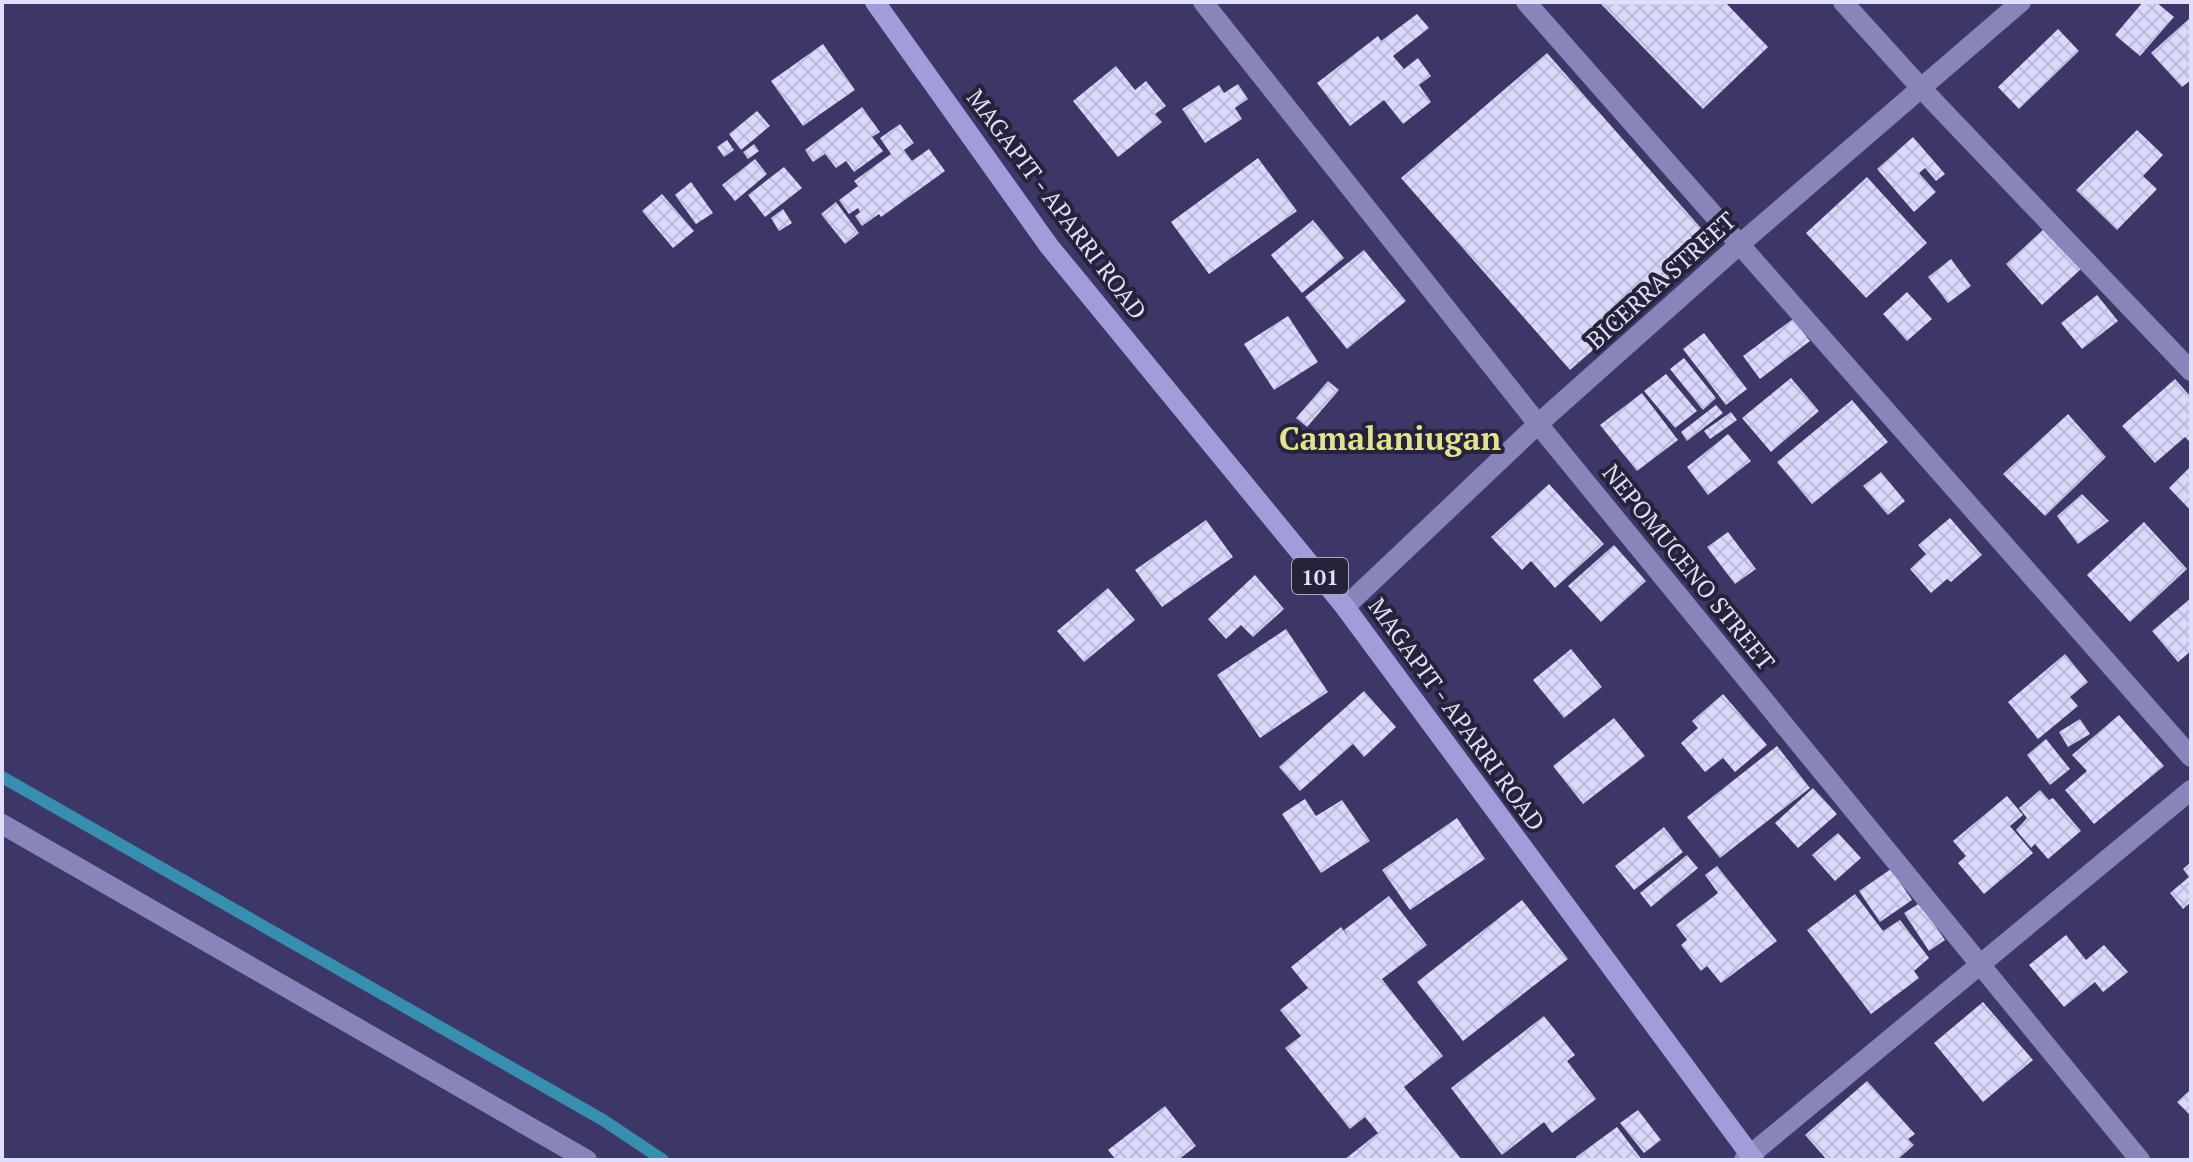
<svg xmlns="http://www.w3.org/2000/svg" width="2193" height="1162" viewBox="0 0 2193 1162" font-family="'PT Serif',serif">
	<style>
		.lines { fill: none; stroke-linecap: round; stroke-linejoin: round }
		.stream { stroke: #388eaf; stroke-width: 12 }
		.building { fill: url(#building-cross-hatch) }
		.minor { stroke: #8885bb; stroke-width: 20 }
		.major { stroke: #a19ddb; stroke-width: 20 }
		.labels { text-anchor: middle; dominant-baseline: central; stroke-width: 8; stroke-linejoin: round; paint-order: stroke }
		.shield { fill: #252339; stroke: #a7a6c2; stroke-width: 2 }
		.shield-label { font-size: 22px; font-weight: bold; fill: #dfdefc }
		.street-label { font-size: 24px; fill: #dfdefc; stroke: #252339 }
		.district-label { font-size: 32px; font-weight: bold; fill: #e3e293; stroke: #252339 }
	</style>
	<defs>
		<pattern id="building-cross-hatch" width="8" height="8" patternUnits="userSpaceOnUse" patternTransform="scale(2)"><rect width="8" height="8" fill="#d9d8fb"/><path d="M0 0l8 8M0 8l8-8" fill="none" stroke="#bbbad8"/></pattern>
	</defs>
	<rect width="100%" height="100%" fill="#3d3767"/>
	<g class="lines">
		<polyline class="stream" points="2,777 603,1120 663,1160"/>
	</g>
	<g class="building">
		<polygon points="1599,2 1725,2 1768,47 1703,109"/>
		<polygon points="2143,2 2156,2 2174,17 2140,56 2115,35"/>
		<polygon points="1417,14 1429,28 1393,56 1404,69 1418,58 1431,76 1419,85 1431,102 1403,124 1384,100 1350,126 1317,83 1378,36 1381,41"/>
		<polygon points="2191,17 2191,80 2182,87 2151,53"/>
		<polygon points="2058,29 2079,51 2019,109 1998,87"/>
		<polygon points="823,44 855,90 803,126 771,81"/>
		<polygon points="1547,53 1715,244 1570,370 1401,178"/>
		<polygon points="1116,66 1135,90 1146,81 1166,106 1155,114 1162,122 1118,157 1073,101"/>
		<polygon points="1238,84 1248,99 1235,108 1242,119 1205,143 1182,109 1219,85 1224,93"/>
		<polygon points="862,107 880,132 872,137 883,151 854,172 846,161 836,168 825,154 813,162 805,150"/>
		<polygon points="757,111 770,126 741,150 729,134"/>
		<polygon points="900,124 914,143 904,150 912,161 929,149 945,171 881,217 879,214 862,226 855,216 860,212 858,208 849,214 839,200 858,186 854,181 891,154 880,138"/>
		<polygon points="2137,130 2163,155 2143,176 2157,189 2117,230 2076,190"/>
		<polygon points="1913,137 1945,174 1936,181 1925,168 1919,173 1936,192 1914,212 1877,169"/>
		<polygon points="727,140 734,150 724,157 717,147"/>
		<polygon points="754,144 759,151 748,159 743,152"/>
		<polygon points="1258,158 1297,211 1209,274 1171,222"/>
		<polygon points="755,159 767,174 735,201 722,185"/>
		<polygon points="784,167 802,188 765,217 748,195"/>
		<polygon points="1867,177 1927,243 1866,298 1806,233"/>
		<polygon points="691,182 713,213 696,224 675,195"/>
		<polygon points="662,194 694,231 673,248 642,211"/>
		<polygon points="836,202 859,233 845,244 821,214"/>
		<polygon points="783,209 792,223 779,231 771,218"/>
		<polygon points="1313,220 1344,258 1302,293 1271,255"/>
		<polygon points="2046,227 2081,269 2042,305 2006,264"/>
		<polygon points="1364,250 1406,301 1347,349 1305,297"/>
		<polygon points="1951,259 1971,286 1948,303 1928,277"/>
		<polygon points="1907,292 1932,319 1907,341 1883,314"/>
		<polygon points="2097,295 2118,321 2082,349 2061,323"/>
		<polygon points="1288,316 1318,362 1274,390 1244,344"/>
		<polygon points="1793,319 1810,341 1760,379 1743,356"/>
		<polygon points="1704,333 1747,389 1726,405 1683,349"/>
		<polygon points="1684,358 1716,398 1703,410 1670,369"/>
		<polygon points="1666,374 1697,411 1675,428 1644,391"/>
		<polygon points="1791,378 1819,411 1771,452 1742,418"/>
		<polygon points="2175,379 2191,397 2191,443 2185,437 2155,463 2122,426"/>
		<polygon points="1328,381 1339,390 1307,427 1296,418"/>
		<polygon points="1642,393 1678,440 1637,471 1600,425"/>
		<polygon points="1852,400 1888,442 1812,504 1777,462"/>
		<polygon points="1716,405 1723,413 1687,441 1681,432"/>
		<polygon points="1731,412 1737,420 1710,439 1704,431"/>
		<polygon points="2068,414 2106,457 2045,516 2003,474"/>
		<polygon points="1728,434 1751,461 1708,495 1687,467"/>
		<polygon points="2191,466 2191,511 2169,488"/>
		<polygon points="1881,472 1905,501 1888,515 1863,486"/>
		<polygon points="1549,484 1604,544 1555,588 1531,561 1522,570 1491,537"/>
		<polygon points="2082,494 2109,521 2078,544 2057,516"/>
		<polygon points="1950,518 1982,555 1951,582 1947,579 1931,593 1910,569 1926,554 1918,545"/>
		<polygon points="1206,520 1233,557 1162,607 1135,570"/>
		<polygon points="2144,522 2187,569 2130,622 2087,575"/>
		<polygon points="1728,532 1756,569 1735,584 1707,547"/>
		<polygon points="1614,545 1646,581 1601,622 1568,586"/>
		<polygon points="1255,575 1284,609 1253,637 1241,625 1226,639 1208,619"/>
		<polygon points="1108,588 1135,620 1084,662 1057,631"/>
		<polygon points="2191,598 2191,651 2178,662 2152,631"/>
		<polygon points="1286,629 1328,692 1260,738 1217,675"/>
		<polygon points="1571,649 1602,687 1564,718 1533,680"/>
		<polygon points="2065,654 2088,682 2070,697 2078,706 2038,739 2008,702"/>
		<polygon points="1364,691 1396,727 1364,757 1353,744 1300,791 1279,767"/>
		<polygon points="1723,694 1767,745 1735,772 1723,758 1705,772 1681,743 1698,728 1692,721"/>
		<polygon points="2119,715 2164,766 2094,824 2065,790 2087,771 2072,755"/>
		<polygon points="1614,718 1645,756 1583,804 1553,766"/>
		<polygon points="2080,719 2090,734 2068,747 2059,732"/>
		<polygon points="2046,739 2070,769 2050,785 2027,755"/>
		<polygon points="1777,746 1810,788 1720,858 1687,817"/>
		<polygon points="1813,788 1837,814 1798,848 1775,823"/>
		<polygon points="2040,790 2049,800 2053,798 2081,831 2048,859 2035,844 2031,848 2016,830 2027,818 2019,808"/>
		<polygon points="2007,796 2023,815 2010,826 2033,853 1984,894 1958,863 1966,856 1953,841"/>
		<polygon points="1305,799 1316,816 1342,800 1370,841 1321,873 1282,814"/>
		<polygon points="1457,818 1485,859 1410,910 1382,870"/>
		<polygon points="1664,827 1683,852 1634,890 1615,866"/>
		<polygon points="1838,833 1861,858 1835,881 1812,855"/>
		<polygon points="1687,855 1698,868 1651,907 1640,893"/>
		<polygon points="2191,862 2191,902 2183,909 2170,893 2189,877 2183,869"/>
		<polygon points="1717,866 1777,941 1721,983 1707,966 1701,971 1681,945 1687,940 1676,925 1718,893 1705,875"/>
		<polygon points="1891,869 1912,900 1880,922 1859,891"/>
		<polygon points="1855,894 1883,931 1900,920 1929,958 1914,971 1919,978 1871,1014 1807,930"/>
		<polygon points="1389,896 1427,945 1382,979 1443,1056 1404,1087 1462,1160 1344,1160 1378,1133 1365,1117 1350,1129 1285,1048 1301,1036 1280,1010 1308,988 1291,967 1341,927 1351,941 1344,930"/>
		<polygon points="1522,900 1568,959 1463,1041 1417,982"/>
		<polygon points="1920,903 1945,940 1929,951 1904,913"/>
		<polygon points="2066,935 2086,960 2104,945 2128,972 2103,992 2095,982 2064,1007 2029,965"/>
		<polygon points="1983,1002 2033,1060 1983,1102 1934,1043"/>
		<polygon points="1544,1016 1575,1055 1567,1061 1596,1099 1552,1133 1544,1122 1502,1155 1451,1088"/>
		<polygon points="1867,1081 1915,1134 1908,1139 1914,1145 1897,1160 1827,1160 1805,1135"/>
		<polygon points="2191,1089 2191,1116 2177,1102"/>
		<polygon points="1165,1106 1196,1146 1178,1160 1116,1160 1108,1150"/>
		<polygon points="1638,1110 1661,1140 1644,1153 1620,1123"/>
		<polygon points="1617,1127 1642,1160 1578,1160 1576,1157"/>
	</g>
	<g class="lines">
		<g class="minor">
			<polyline points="1203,2 1538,424 2140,1160"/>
			<polyline points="1526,2 2191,757"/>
			<polyline points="1843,2 1921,88 2191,371"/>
			<polyline points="1345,607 1538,424 1739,245 2021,2"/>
			<polyline points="2,824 587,1160"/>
			<polyline points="1744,1160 2191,790"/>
		</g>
		<polyline class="major" points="875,2 1049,246 1345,607 1754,1160"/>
	</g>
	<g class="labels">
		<rect class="shield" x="1292" y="558" width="56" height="36" rx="6"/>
		<g class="shield-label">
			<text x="1320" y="576">101</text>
		</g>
		<g class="street-label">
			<text transform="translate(1057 204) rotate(53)">MAGAPIT - APARRI ROAD</text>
			<text transform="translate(1661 280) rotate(-42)">BICERRA STREET</text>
			<text transform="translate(1689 567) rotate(51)">NEPOMUCENO STREET</text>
			<text transform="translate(1457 714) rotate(54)">MAGAPIT - APARRI ROAD</text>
		</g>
		<g class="district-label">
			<text x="1390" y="438">Camalaniugan</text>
		</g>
	</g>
	<rect width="2193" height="1162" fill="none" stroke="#dfdefc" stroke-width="8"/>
</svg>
